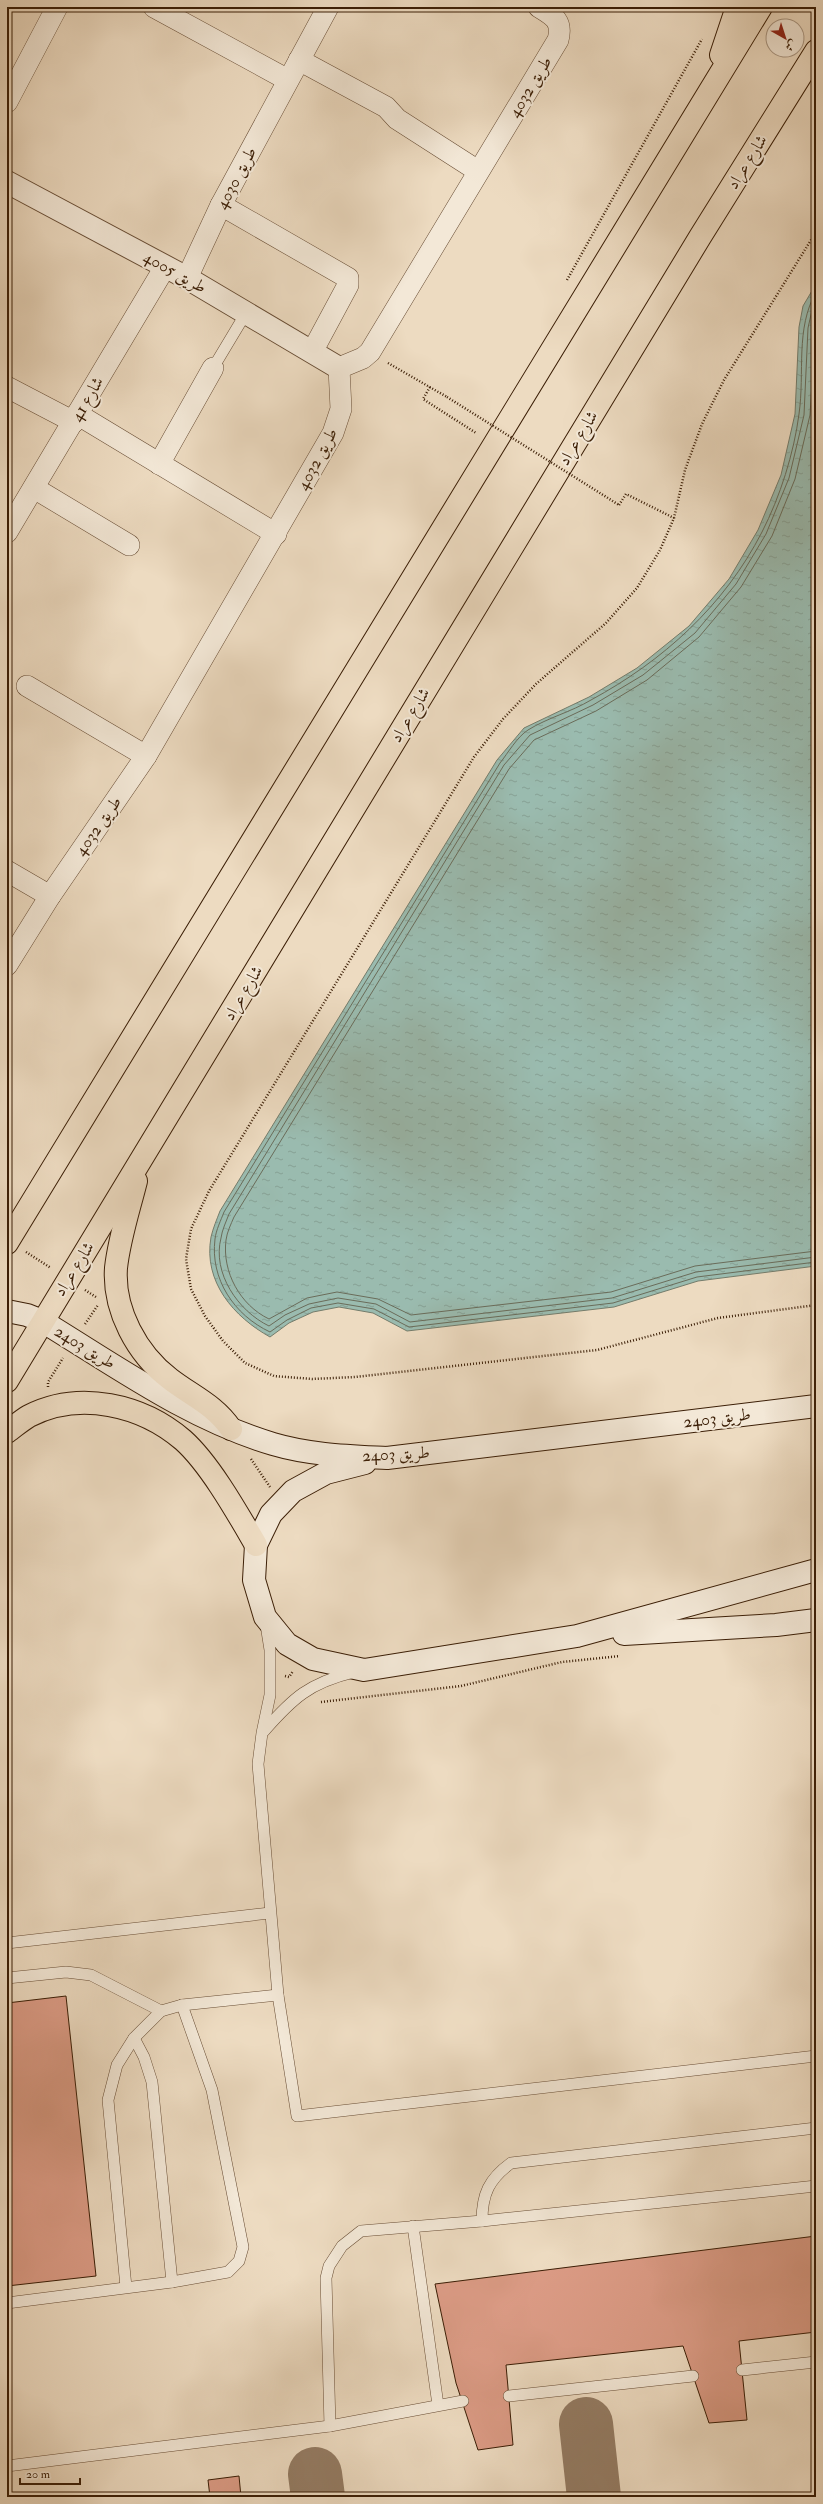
<svg xmlns="http://www.w3.org/2000/svg" width="823" height="2504" viewBox="0 0 823 2504" font-family="'IM FELL Double Pica',Amiri,serif">
	<style>
		.water { fill: url(#water-ripples); stroke: #747c6b }
		.lines { fill: none; stroke-linecap: round; stroke-linejoin: round }
		.shore { stroke: #6a6c5a; stroke-width: 1 }
		.taxiway { stroke: #947c64; stroke-width: 54 }
		.building { fill: #db9b85; stroke: #3b1e06 }
		.service-casing { stroke: #684d35; stroke-width: 12 }
		.minor-casing { stroke: #684d35; stroke-width: 22 }
		.tertiary-casing { stroke: #684d35; stroke-width: 24 }
		.secondary-casing { stroke: #3b1e06; stroke-width: 24 }
		.primary-casing { stroke: #3b1e06; stroke-width: 24 }
		.path { stroke: #3b1e06; stroke-width: 2.5; stroke-dasharray: 1 2; stroke-linecap: butt }
		.service { stroke: #f3e8d7; stroke-width: 11 }
		.minor { stroke: #f3e8d7; stroke-width: 21 }
		.tertiary { stroke: #f3e8d7; stroke-width: 22 }
		.secondary { stroke: #f3e8d7; stroke-width: 22 }
		.primary { stroke: #eddbc1; stroke-width: 22 }
		.path-bridge { stroke: #3b1e06; stroke-width: 2.5; stroke-dasharray: 1 2; stroke-linecap: butt }
		.labels { text-anchor: middle; dominant-baseline: central; stroke-width: 4; stroke-linejoin: round; paint-order: stroke }
		.street-label { font-size: 17px; fill: #3b1e06; stroke: #f3e8d7 }
	</style>
	<defs>
		<pattern id="water-ripples" width="26" height="14" patternUnits="userSpaceOnUse"><rect width="26" height="14" fill="#9abbaf"/><path d="M2 4q2-2 4 0t4 0M15 11q2-2 4 0t4 0" fill="none" stroke="#86a095"/></pattern>
	</defs>
	<rect width="100%" height="100%" fill="#eddbc1"/>
	<filter id="stains"><feTurbulence type="fractalNoise" baseFrequency=".005" numOctaves="4"/><feColorMatrix values="0 0 0 0 .2 0 0 0 0 .09 0 0 0 0 .02 0 0 0 .5 -.17"/></filter>
	<radialGradient id="worn" r=".72"><stop offset=".6" stop-color="#630" stop-opacity="0"/><stop offset="1" stop-color="#630" stop-opacity=".3"/></radialGradient>
	<path class="water" d="M 816,284 L 816,1266 L 698,1281 L 614,1307 L 407,1331 L 373,1313 L 339,1307 L 313,1312 L 289,1323 L 270,1337 C 234,1317 203,1282 211,1237 C 213,1228 217,1219 220,1211 L 497,760 L 524,728 L 589,697 L 637,668 L 689,626 L 729,579 L 758,530 L 781,475 L 795,414 L 799,327 L 803,306 Z"/>
	<g class="lines">
		<g class="shore">
			<path d="M 816,292 C 795,329 805,372 799,414 C 794,453 780,497 762,532 C 724,606 663,661 591,700 C 571,712 547,718 528,730 C 517,737 508,753 500,763 L 224,1212 C 221,1220 216,1230 215,1239 C 210,1279 234,1315 270,1332 L 287,1320 L 311,1308 L 338,1303 L 374,1309 L 409,1327 L 613,1303 L 697,1277 L 816,1262"/>
			<path d="M 816,302 L 812,310 L 808,328 L 804,415 L 789,478 L 766,534 L 736,584 L 695,633 L 643,675 L 593,705 L 530,735 L 504,765 L 229,1214 C 226,1222 222,1230 221,1238 C 212,1273 238,1311 269,1326 L 285,1315 L 309,1304 L 338,1298 L 376,1304 L 410,1322 L 612,1298 L 696,1272 L 816,1257"/>
			<path d="M 816,318 L 810,415 L 795,479 L 772,536 L 741,587 L 699,637 L 647,680 L 596,711 L 534,740 L 509,769 L 234,1217 C 231,1224 227,1232 226,1240 C 222,1272 240,1305 269,1319 L 307,1298 L 337,1292 L 378,1299 L 411,1315 L 611,1292 L 695,1266 L 816,1251"/>
		</g>
		<g class="taxiway">
			<polyline points="586,2424 594,2497"/>
			<polyline points="315,2474 318,2497"/>
		</g>
	</g>
	<g class="building">
		<polygon points="66,1996 96,2276 7,2286 7,2003"/>
		<polygon points="816,2236 816,2332 739,2341 747,2420 709,2423 683,2346 506,2365 513,2445 478,2450 456,2383 435,2284"/>
		<polygon points="239,2476 241,2497 210,2497 208,2480"/>
	</g>
	<g class="lines">
		<g class="service-casing">
			<g id="service">
				<polyline points="213,368 246,313"/>
				<polyline points="266,1625 270,1650 270,1695 262,1733 258,1764 278,1995 297,2116 816,2056"/>
				<path d="M 264,1731 C 293,1698 309,1683 354,1672"/>
				<polyline points="7,1943 270,1913"/>
				<polyline points="7,1978 66,1972 91,1975 161,2011 182,2005 278,1995"/>
				<polyline points="134,2038 144,2057 152,2082 172,2282"/>
				<path d="M 482,2221 C 482,2194 489,2179 511,2163 L 816,2128"/>
				<polyline points="413,2226 438,2405"/>
				<polyline points="126,2287 108,2100 117,2065 134,2038 161,2011"/>
				<polyline points="7,2303 172,2282 228,2272 239,2261 243,2247 212,2090 182,2005"/>
				<polyline points="742,2370 816,2362"/>
				<polyline points="509,2396 693,2376"/>
				<polyline points="330,2426 326,2278 329,2266 342,2246 361,2231 482,2221 816,2186"/>
				<polyline points="7,2466 330,2426 463,2401"/>
			</g>
		</g>
		<g class="minor-casing">
			<g id="minor">
				<polyline points="154,7 288,80"/>
				<polyline points="299,60 386,107 397,119 478,171"/>
				<polyline points="7,102 57,7"/>
				<polyline points="221,205 348,278 348,285 312,352"/>
				<polyline points="187,278 221,205 328,7"/>
				<polyline points="7,387 74,422"/>
				<polyline points="77,414 276,534"/>
				<polyline points="159,464 213,368"/>
				<polyline points="34,488 129,545"/>
				<polyline points="7,532 165,267"/>
				<polyline points="27,686 146,756"/>
				<polyline points="7,871 50,896"/>
				<path d="M 7,965 L 50,896 L 146,756 L 333,433 L 341,409 L 339,368 L 363,358 L 370,352 L 558,40 C 563,21 554,16 539,7"/>
			</g>
		</g>
		<g class="tertiary-casing">
			<polyline id="tertiary" points="7,182 187,278 339,368"/>
		</g>
		<g class="secondary-casing">
			<g id="secondary">
				<path d="M 7,1311 L 27,1315 L 42,1321 C 116,1366 189,1419 273,1444 C 310,1455 349,1456 387,1458 L 816,1406"/>
				<polyline points="365,1463 326,1473 293,1491 271,1514 256,1545 254,1580 265,1617 287,1644 313,1659 364,1670 577,1636 816,1570"/>
				<polyline points="624,1634 776,1625 816,1620"/>
			</g>
		</g>
		<g class="primary-casing">
			<g id="primary">
				<polyline points="721,55 737,7"/>
				<path d="M 136,1181 C 129,1209 119,1239 116,1268 C 113,1310 137,1354 170,1379 C 192,1396 215,1405 231,1429"/>
				<polyline points="7,1243 761,7"/>
				<polyline points="7,1381 700,237 816,51"/>
				<path d="M 7,1432 C 14,1427 22,1420 29,1416 C 80,1390 142,1405 183,1440 C 210,1464 238,1514 256,1545"/>
			</g>
		</g>
		<g class="path">
			<polyline points="816,232 724,380 702,424 685,470 674,518 660,550 637,588 606,623 536,684 503,719 474,757 209,1191 191,1229 186,1259 191,1289 205,1316 223,1341 245,1363 274,1376 312,1379 355,1377 597,1350 718,1318 816,1305"/>
			<polyline points="567,280 702,39"/>
			<polyline points="388,363 447,397"/>
			<polyline points="430,387 423,399 476,433"/>
			<polyline points="619,505 626,494 674,518"/>
			<polyline points="26,1252 51,1268"/>
			<polyline points="85,1290 96,1297"/>
			<polyline points="85,1324 98,1305"/>
			<polyline points="48,1387 48,1382 63,1358"/>
			<polyline points="251,1459 270,1487"/>
			<polyline points="285,1676 289,1677 293,1671"/>
			<polyline points="321,1702 461,1686 562,1662 620,1656"/>
		</g>
		<use href="#service" class="service"/>
		<use href="#minor" class="minor"/>
		<use href="#tertiary" class="tertiary"/>
		<use href="#secondary" class="secondary"/>
		<use href="#primary" class="primary"/>
		<polyline class="path-bridge" points="447,397 619,505"/>
	</g>
	<g class="labels">
		<g class="street-label">
			<text transform="translate(530 87) rotate(-59)">طريق 4032</text>
			<text transform="translate(747 162) rotate(-58)">شارع عراد</text>
			<text transform="translate(236 178) rotate(-62)">طريق 4030</text>
			<text transform="translate(175 272) rotate(29)">طريق 4005</text>
			<text transform="translate(87 399) rotate(-60)">شارع 41</text>
			<text transform="translate(578 438) rotate(-59)">شارع عراد</text>
			<text transform="translate(317 459) rotate(-62)">طريق 4032</text>
			<text transform="translate(410 715) rotate(-59)">شارع عراد</text>
			<text transform="translate(98 826) rotate(-55)">طريق 4032</text>
			<text transform="translate(243 993) rotate(-59)">شارع عراد</text>
			<text transform="translate(74 1269) rotate(-58)">شارع عراد</text>
			<text transform="translate(85 1347) rotate(31)">طريق 2403</text>
			<text transform="translate(717 1418) rotate(-7)">طريق 2403</text>
			<text transform="translate(396 1454) rotate(-3)">طريق 2403</text>
		</g>
	</g>
	<rect width="823" height="2504" fill="none" stroke="#eddbc1" stroke-width="24"/>
	<rect x="8" y="8" width="807" height="2488" fill="none" stroke="#3b1e06" stroke-width="2"/>
	<rect x="12" y="12" width="799" height="2480" fill="none" stroke="#3b1e06"/>
	<g transform="translate(785 38) rotate(141)"><circle r="19" fill="#f3e8d7" stroke="#a99783"/>
	<path d="M0-3L7 15L0 10L-7 15Z" fill="#8f2418"/>
	<text y="-6" font-size="11" font-weight="bold" text-anchor="middle" fill="#3b1e06">ش</text>
	</g>
	<path d="M20 2478v6h60v-6" fill="none" stroke="#3b1e06" stroke-width="2"/>
	<text x="26" y="2478" font-size="12" fill="#3b1e06" stroke="#f3e8d7" stroke-width="3" paint-order="stroke">20 m</text>
	<rect width="100%" height="100%" filter="url(#stains)"/>
	<rect width="100%" height="100%" fill="url(#worn)"/>
</svg>
